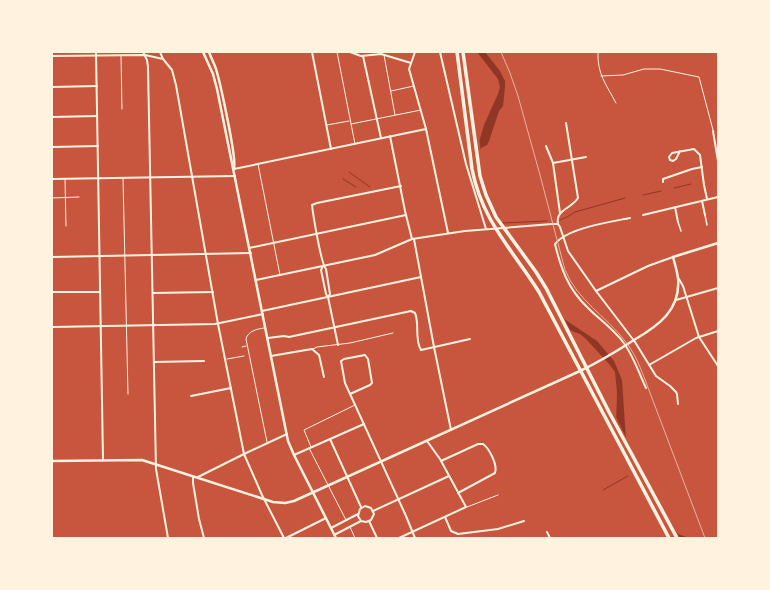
<svg xmlns="http://www.w3.org/2000/svg" width="770" height="590" viewBox="0 0 770 590" font-family="Commissioner,sans-serif">
	<style>
		.water { fill: #8f3625 }
		.pier { fill: #c8553d }
		.lines { fill: none; stroke-linecap: round; stroke-linejoin: round }
		.stream { stroke: #8f3625; stroke-width: 1 }
		.service { stroke: #fff3e0; stroke-width: 1 }
		.pedestrian { stroke: #fff3e0; stroke-width: 1.5 }
		.minor { stroke: #fff3e0; stroke-width: 2 }
		.tertiary { stroke: #fff3e0; stroke-width: 2 }
		.secondary { stroke: #fff3e0; stroke-width: 2.5 }
		.motorway { stroke: #fff3e0; stroke-width: 3.5 }
		.tram { stroke: #e9b49f; stroke-width: 1 }
	</style>
	<rect width="100%" height="100%" fill="#c8553d"/>
	<polygon class="water" points="477,52 485,52 500,71 505,81 505,87 503,106 499,111 489,141 487,145 481,148 479,152 480,169 488,197 498,220 531,263 548,295 564,319 597,341 614,361 622,380 626,440 630,451 648,484 655,494 672,528 678,534 689,538 674,538 670,534 650,502 641,481 629,464 617,441 616,428 617,392 615,372 610,365 586,339 580,334 564,328 554,320 550,314 522,262 495,226 482,203 475,179 471,151 472,148 480,139 484,125 498,94 500,87 498,79"/>
	<g class="pier">
		<polygon points="479,133 482,168 494,207 505,228 533,262 572,333 563,330 552,322 546,312 532,285 487,216 481,203 477,191 470,147 477,140"/>
		<polygon points="615,415 638,462 657,493 664,510 680,538 671,538 648,503 634,472 628,465 621,452 616,442 614,434"/>
	</g>
	<g class="lines">
		<g class="stream">
			<polyline points="349,172 370,187"/>
			<polyline points="343,179 356,187"/>
			<polyline points="674,188 691,184"/>
			<polyline points="643,195 661,191"/>
			<polyline points="560,220 567,217 575,212 625,198"/>
			<polyline points="502,223 547,221"/>
			<polyline points="603,490 628,476"/>
		</g>
		<g class="service">
			<polyline points="337,52 355,144"/>
			<path d="M 598,52 C 597,74 606,84 616,103"/>
			<polyline points="384,55 395,115"/>
			<polyline points="121,56 122,109"/>
			<polyline points="601,76 623,75 644,69 660,69 699,77 713,130"/>
			<polyline points="391,91 414,86"/>
			<polyline points="351,124 421,110"/>
			<polyline points="327,125 349,121"/>
			<polyline points="258,164 280,275"/>
			<polyline points="123,178 128,394"/>
			<polyline points="65,179 66,226"/>
			<polyline points="52,198 79,197"/>
			<path d="M 264,328 C 257,329 248,331 246,339 L 267,442"/>
			<polyline points="242,347 246,346"/>
			<polyline points="313,349 317,347 350,343 393,333"/>
			<polyline points="227,359 244,356"/>
			<polyline points="311,447 304,430 355,405"/>
			<polyline points="309,448 346,520"/>
			<polyline points="467,507 498,495"/>
			<polyline points="350,527 355,538"/>
		</g>
		<g class="pedestrian">
			<polyline points="705,215 707,225"/>
			<polyline points="678,222 681,231"/>
		</g>
		<g class="minor">
			<polyline points="96,52 103,460"/>
			<polyline points="160,52 163,59 172,70 176,85 218,324 244,454 262,495 284,538"/>
			<polyline points="312,52 331,149"/>
			<polyline points="350,52 361,56 381,54 411,63"/>
			<polyline points="415,52 409,69 426,129 448,233"/>
			<polyline points="52,56 145,55 163,59"/>
			<polyline points="363,56 381,138"/>
			<polyline points="52,87 97,86"/>
			<polyline points="52,117 97,116"/>
			<polyline points="713,131 718,161"/>
			<polyline points="390,136 405,211 412,239"/>
			<polyline points="546,146 553,163 560,213"/>
			<polyline points="52,147 98,146"/>
			<polyline points="680,151 676,159 673,161 670,160 669,157 672,153 694,149 700,155 704,185 707,199"/>
			<polyline points="553,163 586,157"/>
			<polyline points="234,169 426,129"/>
			<polyline points="663,182 663,179 692,169 702,167"/>
			<polyline points="702,201 705,215"/>
			<polyline points="675,207 678,222"/>
			<polyline points="643,215 718,197"/>
			<path d="M 630,218 C 610,222 567,228 555,244 C 561,269 568,289 588,308 C 599,319 613,329 623,342 C 633,355 639,373 646,388"/>
			<path d="M 558,224 C 555,210 571,209 578,198 L 566,123"/>
			<polyline points="249,248 406,215"/>
			<polyline points="52,257 251,253"/>
			<polyline points="323,266 321,270 326,294 328,297 338,345"/>
			<polyline points="679,279 683,286 699,337 718,366"/>
			<polyline points="596,291 635,342 656,376 670,386 676,392 677,394 678,404"/>
			<polyline points="52,292 100,292"/>
			<polyline points="153,293 213,292"/>
			<path d="M 328,297 L 330,294 L 326,269 C 321,264 313,214 312,205 L 317,203 L 401,186"/>
			<polyline points="676,300 718,288"/>
			<polyline points="262,311 421,277"/>
			<polyline points="52,327 215,324 263,314"/>
			<path d="M 268,338 L 284,336 L 289,337 L 411,311 L 415,313 C 420,325 414,338 421,350 L 470,339"/>
			<polyline points="271,356 312,349 319,355 324,377"/>
			<polyline points="154,362 204,361"/>
			<polyline points="649,365 696,338 718,331"/>
			<polyline points="350,394 370,385 372,383 368,359 365,355 344,359 341,361 345,383 406,516 415,538"/>
			<polyline points="191,396 231,388"/>
			<polyline points="330,439 361,507"/>
			<polyline points="294,455 364,424"/>
			<path d="M 441,461 L 478,444 L 483,444 C 489,448 498,465 495,473 L 458,493"/>
			<polyline points="193,477 193,483 199,519 204,538"/>
			<polyline points="198,477 244,454 287,434"/>
			<polyline points="373,511 449,476"/>
			<polyline points="445,517 451,531 458,534 498,529 524,521"/>
			<polyline points="369,521 377,538"/>
			<polyline points="331,528 358,514"/>
			<polyline points="547,532 550,538"/>
			<polyline points="334,535 361,521 366,522 371,520 374,514 371,508 365,506 360,509 358,516 361,521"/>
			<polyline points="286,538 326,518"/>
			<polyline points="399,538 466,507 440,459 427,441"/>
		</g>
		<g class="tertiary">
			<polyline points="143,52 147,60 148,67 156,469 168,538"/>
			<polyline points="440,52 466,164 486,229"/>
			<polyline points="52,179 235,176"/>
			<polyline points="414,239 434,347 451,430"/>
			<polyline points="256,280 375,255 412,239 465,231 552,224 558,224 560,227 568,251 596,291 648,266 673,257"/>
		</g>
		<g class="secondary">
			<polyline points="203,52 213,74 217,89 288,441 294,455 336,538"/>
			<path d="M 209,52 C 211,58 214,63 216,69 C 220,82 237,159 234,168"/>
			<path d="M 52,461 L 142,460 L 273,502 L 285,503 L 294,501 L 580,371 C 599,362 617,351 634,340 C 658,326 681,310 678,278 C 677,271 675,264 673,257 L 718,243"/>
		</g>
		<g class="motorway">
			<path d="M 457,52 L 472,169 C 482,221 512,249 539,292 L 669,538"/>
			<polyline points="463,52 480,176 486,195 496,217 536,272 546,288 609,412 677,538"/>
		</g>
		<path class="tram" d="M 501,52 L 510,73 L 518,96 L 540,175 L 565,270 C 578,301 605,315 625,341 C 634,352 639,364 644,377 L 705,538"/>
	</g>
	<rect width="770" height="590" fill="none" stroke="#fff3e0" stroke-width="106"/>
</svg>
